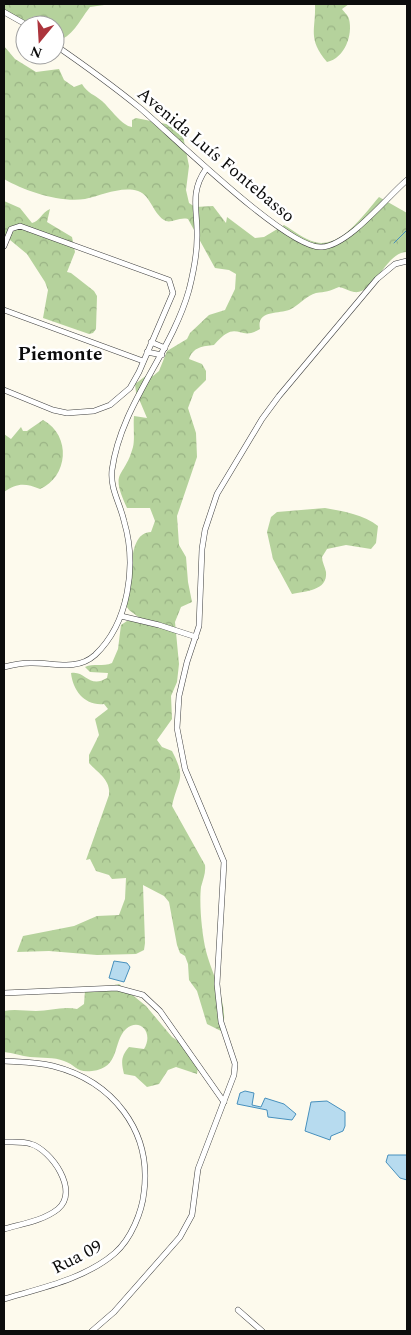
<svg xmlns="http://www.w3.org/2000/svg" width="411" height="1335" viewBox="0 0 411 1335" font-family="Spectral,serif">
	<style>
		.forest { fill: url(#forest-crowns) }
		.water { fill: #b7dbef; stroke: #4790bd }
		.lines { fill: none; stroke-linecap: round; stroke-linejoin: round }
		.stream { stroke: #4790bd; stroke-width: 1 }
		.minor-casing { stroke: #3f3f3f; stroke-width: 6 }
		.minor { stroke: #fff; stroke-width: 5 }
		.labels { text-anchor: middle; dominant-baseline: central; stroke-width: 5; stroke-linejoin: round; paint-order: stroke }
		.street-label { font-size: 18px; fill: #0c0c0c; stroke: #fff }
		.neighbourhood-label { font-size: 19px; font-weight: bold; fill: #0c0c0c; stroke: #fff }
	</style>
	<defs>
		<pattern id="forest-crowns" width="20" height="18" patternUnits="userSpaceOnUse" patternTransform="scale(1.25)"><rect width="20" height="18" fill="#b5d29c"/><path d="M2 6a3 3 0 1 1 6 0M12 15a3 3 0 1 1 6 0" fill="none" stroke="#9ab385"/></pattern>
	</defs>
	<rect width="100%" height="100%" fill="#fdfaed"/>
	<g class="forest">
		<path d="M 4,4 L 111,4 L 90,7 C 79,21 73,37 55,42 L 55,25 L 25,25 L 4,14 Z"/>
		<path d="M 315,4 L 349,4 L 342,9 C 344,12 348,15 349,19 C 353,35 345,58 327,62 C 307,38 316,30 315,4 Z"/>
		<path d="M 4,46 L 15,59 L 36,72 L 59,69 L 64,80 L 74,87 L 82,84 C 87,93 95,95 102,101 C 110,108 122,126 132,127 L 132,120 L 136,118 L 171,125 L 157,107 L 180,121 L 189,166 L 186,190 L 189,203 L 195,207 L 213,206 L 226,223 L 227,217 L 255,238 L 264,237 L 284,225 C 294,231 304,239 315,242 C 341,249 364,214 379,197 L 407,213 L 407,252 C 385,252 375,295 354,292 C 349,291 344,288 339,287 C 330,291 325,292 316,293 C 307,295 298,306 289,310 C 279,314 256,310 260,329 C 238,343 238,317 214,345 C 203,346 193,347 189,359 L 202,364 L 206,371 L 206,380 L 194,392 L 188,408 L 196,433 L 197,457 L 177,516 L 179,545 L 186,557 L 188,582 L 192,602 L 181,607 L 175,622 L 179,664 L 177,682 L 171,696 L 172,719 L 157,740 L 162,747 L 172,751 C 187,780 178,778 172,806 L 205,865 C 206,873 203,879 201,887 C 199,905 202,934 206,951 C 211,972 232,1011 221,1031 L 207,1024 L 197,991 L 189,980 L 188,964 L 185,956 L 180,953 L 177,945 L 169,902 L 164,896 L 143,885 L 145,943 L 144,950 L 136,954 L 97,955 L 49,951 L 17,952 L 23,936 L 74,926 L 97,916 L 119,915 L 125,899 L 126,878 L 112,879 L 109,875 L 96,871 L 90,859 L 86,860 L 109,795 C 111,780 98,773 89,763 L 89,755 L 99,735 L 95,719 L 108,709 L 104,704 C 85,706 73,691 71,673 C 85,670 89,689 107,678 L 108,673 L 90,672 L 85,667 C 93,663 103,667 112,663 L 118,649 L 121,625 L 127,621 L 141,619 L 129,610 L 122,600 C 136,582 125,533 151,532 L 155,521 L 150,508 L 127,508 C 109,469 124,480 133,447 C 135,439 133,426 134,416 L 147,418 L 136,392 L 135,384 L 147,375 L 153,376 L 159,371 L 167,351 L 187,339 L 190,333 L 209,315 L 225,310 L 235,289 L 236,274 L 229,270 L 215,268 L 188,219 C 179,217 172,223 166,221 C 153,215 151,195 138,191 C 120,186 101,196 85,199 C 60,203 25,191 4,179 Z"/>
		<path d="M 4,201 L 20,208 L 32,223 C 40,221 42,212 50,209 L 47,222 L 72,237 L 75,252 L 67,272 L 71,273 L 94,291 L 97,296 L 96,329 L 93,333 L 89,334 L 43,318 L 48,290 L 45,282 L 27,254 L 4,235 Z"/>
		<path d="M 43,420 C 72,436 68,477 40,489 C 25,483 17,483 4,492 L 4,434 L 11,439 L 21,427 L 23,431 L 27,431 Z"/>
		<path d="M 325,508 C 342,511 365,515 378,526 L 376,543 L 371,549 L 346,545 L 327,549 L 322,557 C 322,562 325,567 326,572 C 328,591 305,591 292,594 L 273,559 L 267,532 L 271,517 L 277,512 Z"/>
		<path d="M 119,984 L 146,1006 L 172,1037 L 178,1041 L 198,1067 L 197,1074 L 176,1067 L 168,1070 L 159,1084 L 147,1087 L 135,1076 L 124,1074 C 121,1062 121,1056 129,1047 L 144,1049 C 154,1033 140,1017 126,1029 C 112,1042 121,1068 92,1071 C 76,1073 76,1065 64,1061 C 54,1057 42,1058 30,1057 C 22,1056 13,1053 4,1052 L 4,1011 C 15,1009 25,1011 36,1011 C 50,1011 63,1006 77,1009 L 84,1004 L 85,991 Z"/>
	</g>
	<g class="water">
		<polygon points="114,961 127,963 130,967 124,982 109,978"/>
		<polygon points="245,1091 254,1093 252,1105 261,1107 265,1098 284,1104 296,1114 292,1120 268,1117 267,1110 237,1104 240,1093"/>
		<polygon points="327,1101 345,1112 345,1126 343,1131 331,1136 330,1140 305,1131 311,1102"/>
		<polygon points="388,1155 407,1155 407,1180 400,1178 386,1162"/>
	</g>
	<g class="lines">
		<polyline class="stream" points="394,243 407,230"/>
		<g class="minor-casing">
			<g id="minor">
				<polyline points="4,12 27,25"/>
				<path d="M 55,45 C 84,65 113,86 140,108 C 171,134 289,251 322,247 C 349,245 386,198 407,180"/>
				<polyline points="4,246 11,229 20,226 169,280 173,293 139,372 130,388 110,405 94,411 67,413 53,410 4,390"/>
				<polyline points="4,310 143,361"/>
				<polyline points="151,342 165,348"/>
				<polyline points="147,352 162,355"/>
				<polyline points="121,616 159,625 196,637"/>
				<path d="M 4,667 C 12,665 21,663 30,663 C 52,662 76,672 95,655 C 129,623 137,565 124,521 C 120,503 110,489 112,470 C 121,404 171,354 189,290 C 193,274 197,255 197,238 C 198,211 189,193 206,169"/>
				<polyline points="4,993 117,988 143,995 160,1011 224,1102"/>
				<path d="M 4,1061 C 20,1062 37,1062 53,1066 C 112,1081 152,1130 144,1192 C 142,1212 131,1239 115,1253 C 85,1279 41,1288 4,1299"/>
				<path d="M 4,1142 C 12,1142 23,1141 31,1144 C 51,1150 80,1191 58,1209 C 43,1221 21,1224 4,1229"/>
				<polyline points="238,1310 262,1331"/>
				<polyline points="92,1331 114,1312 180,1237 192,1215 198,1169 234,1075 235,1064 221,1022 217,984 224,862 185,769 177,728 179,696 187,662 199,626 202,549 205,530 217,494 262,419 279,396 377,279 395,264 407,261"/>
			</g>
		</g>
		<use href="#minor" class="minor"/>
	</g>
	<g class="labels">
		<g class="street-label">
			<text transform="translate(216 155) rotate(40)">Avenida Luís Fontebasso</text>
			<text transform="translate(77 1257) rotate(-27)">Rua 09</text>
		</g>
		<g class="neighbourhood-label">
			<text x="60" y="354">Piemonte</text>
		</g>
	</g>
	<rect width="411" height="1335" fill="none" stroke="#0c0c0c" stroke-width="10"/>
	<g transform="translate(40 40) rotate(198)"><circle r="24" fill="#ffffff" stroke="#9e9e9e"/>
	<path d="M0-4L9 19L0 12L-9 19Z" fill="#ac343c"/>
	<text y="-8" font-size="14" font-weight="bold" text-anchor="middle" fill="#0c0c0c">N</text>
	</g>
</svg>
